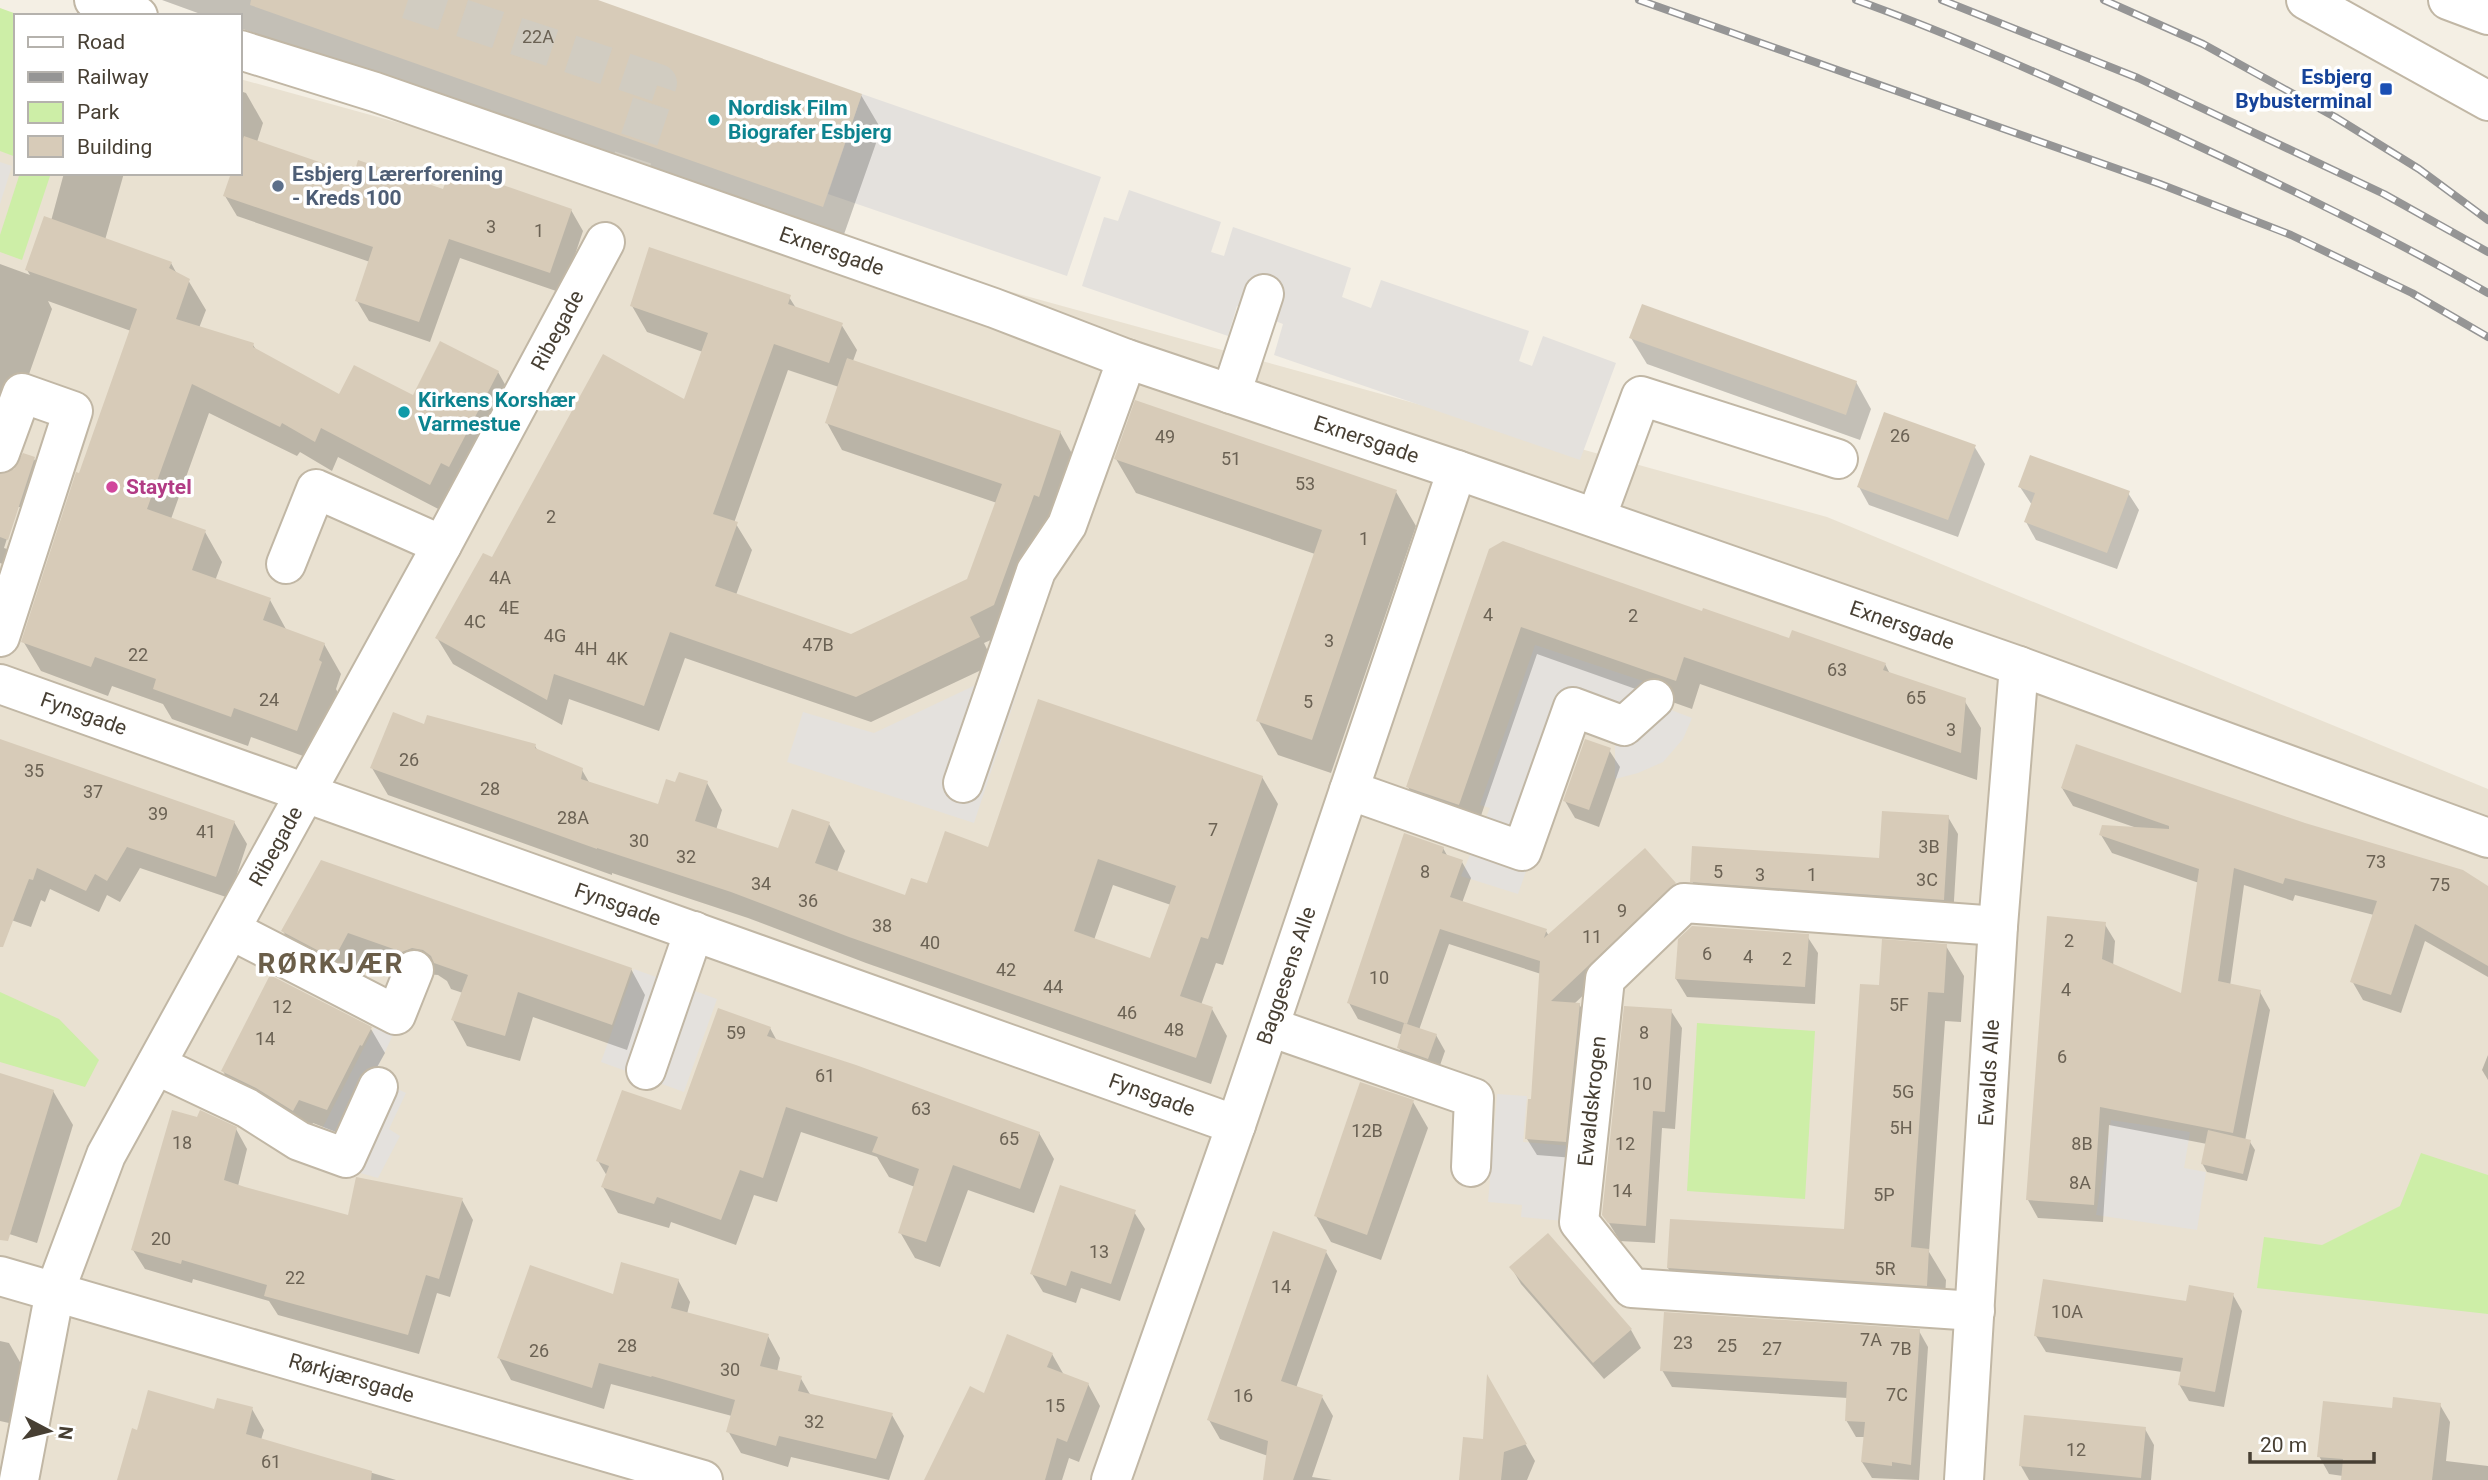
<svg xmlns="http://www.w3.org/2000/svg" width="2488" height="1480" viewBox="0 0 2488 1480" font-family="Roboto,sans-serif">
	<style>
		.residential { fill: #e9e1d1 }
		.green { fill: #cdeea7 }
		.parking { fill: #e4e1dd }
		.shadow { fill: #0003; fill-rule: evenodd }
		.building { fill: #d7cbb8; fill-rule: evenodd }
		.lines { fill: none; stroke-linecap: round; stroke-linejoin: round }
		.minor-tunnel { stroke: #d1ccc1; stroke-width: 38; stroke-dasharray: 38 19; stroke-linecap: butt }
		.minor-casing { stroke: #c1b7a5; stroke-width: 42 }
		.minor { stroke: #fff; stroke-width: 38 }
		.rail-casing { stroke: #959595; stroke-width: 8 }
		.rail { stroke: #fff; stroke-width: 5; stroke-dasharray: 16; stroke-linecap: butt }
		.transit-dot { fill: #1a4fb4; stroke: #fff; stroke-width: 2.5 }
		.culture-dot { fill: #0f9aa8; stroke: #fff; stroke-width: 2.5 }
		.service-dot { fill: #5c6f8a; stroke: #fff; stroke-width: 2.5 }
		.hotel-dot { fill: #d1479c; stroke: #fff; stroke-width: 2.5 }
		.labels { text-anchor: middle; dominant-baseline: central; stroke-width: 7; stroke-linejoin: round; paint-order: stroke }
		.number-label { font-size: 18px; fill: #6b6254 }
		.transit-label { font-size: 21px; font-weight: bold; fill: #164399; stroke: #fff; text-anchor: end }
		.culture-label { font-size: 21px; font-weight: bold; fill: #0d838f; stroke: #fff; text-anchor: start }
		.service-label { font-size: 21px; font-weight: bold; fill: #4e5e75; stroke: #fff; text-anchor: start }
		.street-label { font-size: 21px; fill: #473f33; stroke: #fff }
		.hotel-label { font-size: 21px; font-weight: bold; fill: #b23c85; stroke: #fff; text-anchor: start }
		.district-label { font-size: 28px; font-weight: bold; letter-spacing: 2px; fill: #6b5e49; stroke: #fff }
	</style>
	<rect width="100%" height="100%" fill="#f4efe4"/>
	<polygon class="residential" points="0,11 16,16 16,173 240,173 240,79 1827,517 2488,789 2488,1480 0,1480"/>
	<g class="green">
		<polygon points="0,8 22,16 16,16 16,157 0,151"/>
		<polygon points="20,173 51,173 22,260 0,252 0,235"/>
		<polygon points="0,992 59,1019 99,1060 85,1087 0,1062"/>
		<polygon points="1697,1023 1815,1031 1805,1199 1687,1191"/>
		<polygon points="2421,1153 2488,1175 2488,1314 2257,1288 2264,1237 2322,1245 2400,1206"/>
	</g>
	<g class="parking">
		<polygon points="862,94 1101,177 1067,276 828,194"/>
		<polygon points="0,162 12,166 0,204"/>
		<polygon points="1129,190 1221,222 1211,252 1224,256 1233,227 1351,268 1342,297 1371,308 1381,280 1529,331 1519,361 1532,366 1543,336 1616,363 1580,460 1274,355 1283,324 1237,306 1228,336 1082,286 1104,217 1118,221"/>
		<polygon points="1535,645 1649,683 1666,708 1692,718 1683,739 1663,762 1638,773 1615,779 1615,745 1575,730 1518,894 1461,876 1490,808 1480,805"/>
		<polygon points="1001,673 1020,684 974,823 787,762 803,712 874,733"/>
		<polygon points="634,969 717,999 684,1092 601,1062"/>
		<polygon points="375,1026 393,1035 373,1077 406,1093 389,1129 400,1136 378,1178 307,1158"/>
		<polygon points="1497,1094 1527,1096 1523,1142 1570,1146 1564,1221 1521,1217 1522,1205 1488,1202"/>
		<polygon points="2111,1120 2190,1132 2184,1168 2206,1172 2197,1230 2096,1215"/>
	</g>
	<g class="shadow">
		<polygon points="162,0 593,0 861,95 881,129 842,240 240,28 240,16 206,16"/>
		<polygon points="240,91 246,93 263,123 257,142 355,176 571,210 583,231 562,293 460,258 430,342 369,321 357,301 370,262 237,216 225,196 240,173"/>
		<polygon points="64,173 124,173 105,240 171,263 177,274 188,280 206,310 199,328 253,345 257,351 340,396 413,398 498,372 515,402 448,514 338,457 332,471 300,452 297,456 209,413 171,519 205,532 222,562 215,581 270,600 287,631 324,644 341,674 336,689 338,693 314,760 251,737 248,746 172,719 163,704 112,686 108,696 41,671 23,641 131,331 48,301 52,309 22,394 28,404 0,474 0,264 30,275 27,270 51,221"/>
		<path d="M 789,297 L 796,308 L 841,324 L 857,350 L 853,361 L 1060,432 L 1075,459 L 1009,632 L 984,643 L 994,664 L 871,722 L 685,658 L 659,731 L 569,699 L 562,725 L 453,664 L 437,638 L 492,560 L 685,401 L 703,352 L 647,332 L 632,306 ZM 788,370 L 839,387 L 827,423 L 842,450 L 997,503 L 969,580 L 851,636 L 736,595 L 752,550 L 736,524 L 734,523 Z"/>
		<polygon points="1631,338 1856,382 1871,409 1860,440 1647,364"/>
		<polygon points="1974,446 1985,464 1958,537 1869,505 1859,487"/>
		<path d="M 34,459 L 53,492 L 27,573 L 0,563 L 0,476 L 16,471 ZM 17,507 L 21,507 L 7,549 L 4,548 Z"/>
		<polygon points="1116,459 1396,492 1416,526 1331,773 1278,755 1258,720 1315,554 1136,493"/>
		<polygon points="2020,487 2128,493 2139,510 2117,569 2036,540 2026,522 2032,505"/>
		<polygon points="1491,550 1790,640 1885,664 1890,674 1964,700 1981,728 1977,780 1700,684 1692,709 1537,654 1475,833 1425,815 1408,787"/>
		<path d="M 425,727 L 535,746 L 538,751 L 582,770 L 590,784 L 659,806 L 676,784 L 707,783 L 722,810 L 716,830 L 779,850 L 829,824 L 845,851 L 837,872 L 907,897 L 989,849 L 1262,777 L 1278,804 L 1223,965 L 1216,963 L 1201,1005 L 1212,1009 L 1227,1036 L 1211,1084 L 866,963 L 748,918 L 612,873 L 612,875 L 388,795 L 372,768 ZM 1113,885 L 1171,905 L 1151,960 L 1094,940 Z"/>
		<polygon points="0,741 234,822 247,844 229,898 140,868 120,902 107,895 99,912 50,889 45,902 41,900 31,927 0,916"/>
		<polygon points="1609,750 1620,767 1599,827 1575,818 1565,801"/>
		<polygon points="2062,788 2488,888 2488,977 2425,941 2401,1013 2363,1000 2352,981 2374,915 2295,895 2293,901 2244,885 2230,986 2260,992 2270,1010 2245,1141 2250,1142 2255,1150 2247,1181 2207,1172 2202,1163 2207,1144 2109,1125 2103,1222 2038,1218 2028,1200 2104,923 2115,941 2113,966 2182,996 2199,883 2112,853 2101,835 2134,827 2073,806"/>
		<polygon points="1948,817 1958,834 1953,917 1702,899 1692,881 1881,860"/>
		<polygon points="1443,848 1448,857 1462,862 1471,878 1462,903 1546,931 1549,936 1674,884 1684,900 1574,1004 1579,1004 1589,1021 1574,1158 1537,1155 1527,1139 1532,1101 1541,974 1449,944 1419,1030 1436,1035 1445,1051 1437,1074 1408,1064 1399,1048 1403,1035 1358,1019 1349,1003"/>
		<polygon points="321,862 631,969 645,995 627,1050 533,1017 520,1061 467,1046 453,1020 463,993 451,989 447,981 438,975 427,974 418,977 363,958 349,983 298,957 283,931"/>
		<polygon points="1807,936 1818,953 1815,1004 1687,997 1676,979"/>
		<polygon points="1946,946 1964,976 1961,1022 1945,1021 1929,1252 1946,1280 1944,1315 1686,1298 1668,1268 1846,1231 1881,987"/>
		<polygon points="1671,1011 1682,1028 1675,1129 1662,1128 1655,1243 1620,1241 1604,1215"/>
		<polygon points="770,1028 777,1041 1039,1133 1054,1159 1034,1213 968,1190 940,1267 915,1258 900,1232 915,1187 889,1177 877,1157 801,1132 777,1202 754,1195 736,1245 671,1222 669,1228 618,1213 603,1187 607,1176 598,1161 683,1113"/>
		<polygon points="371,1029 385,1053 376,1069 374,1068 341,1134 313,1123 307,1134 236,1095 223,1071"/>
		<polygon points="2488,1055 2488,1080 2482,1070"/>
		<polygon points="0,1075 53,1091 73,1125 37,1243 0,1231"/>
		<polygon points="1413,1102 1428,1128 1381,1260 1331,1242 1316,1216"/>
		<polygon points="236,1129 247,1149 238,1186 349,1217 462,1200 473,1220 450,1297 437,1293 419,1354 278,1315 269,1301 193,1279 192,1283 145,1269 133,1250"/>
		<polygon points="1134,1212 1145,1229 1120,1301 1081,1288 1076,1303 1043,1292 1032,1274"/>
		<polygon points="1548,1235 1631,1330 1641,1348 1604,1379 1521,1284 1511,1267"/>
		<polygon points="1326,1252 1337,1271 1296,1388 1322,1397 1333,1416 1312,1477 1332,1480 1265,1480 1268,1456 1220,1439 1209,1420"/>
		<polygon points="678,1280 690,1302 687,1314 768,1336 780,1358 777,1372 800,1377 811,1396 892,1415 904,1436 889,1480 791,1457 788,1467 741,1453 728,1431 732,1416 611,1384 604,1409 511,1380 499,1358 614,1296"/>
		<polygon points="2233,1295 2242,1311 2224,1407 2189,1401 2179,1384 2182,1372 2046,1352 2036,1336"/>
		<polygon points="1919,1331 1928,1347 1919,1480 1872,1478 1862,1462 1865,1437 1856,1437 1846,1420 1848,1398 1672,1387 1662,1370"/>
		<polygon points="0,1341 9,1343 24,1369 9,1423 0,1421"/>
		<polygon points="1052,1354 1064,1375 1088,1384 1100,1406 1079,1462 1069,1458 1062,1480 926,1480 985,1395"/>
		<polygon points="1498,1396 1535,1461 1527,1480 1461,1480 1485,1441"/>
		<polygon points="2440,1405 2450,1422 2446,1461 2488,1466 2488,1480 2343,1480 2343,1476 2329,1474 2319,1456 2394,1410"/>
		<polygon points="252,1409 264,1430 261,1440 396,1480 119,1480 138,1432 215,1411"/>
		<polygon points="2145,1429 2154,1445 2151,1480 2029,1480 2021,1466"/>
	</g>
	<g class="building">
		<polygon points="251,0 598,0 862,94 823,207 250,5"/>
		<polygon points="244,136 354,174 358,160 443,189 451,167 572,209 550,273 449,239 419,322 355,301 373,247 223,196 231,173 240,173 240,147"/>
		<polygon points="44,216 172,262 169,268 190,279 176,319 254,343 253,347 339,394 354,365 413,395 440,341 499,371 449,467 441,463 430,485 321,428 315,442 282,423 280,427 192,384 147,509 206,530 192,570 271,598 263,620 325,643 319,660 322,662 297,731 234,708 231,717 153,689 156,679 95,657 91,667 21,642 76,472 79,473 137,309 25,270"/>
		<polygon points="649,247 791,295 788,304 843,323 829,363 774,344 713,514 738,522 715,586 851,634 967,579 1002,484 825,423 847,358 1061,431 1039,497 1034,495 994,605 970,617 980,637 856,697 670,632 644,706 554,674 547,700 435,638 483,553 492,557 603,354 684,399 708,333 630,306"/>
		<polygon points="1642,304 1857,381 1846,415 1629,338"/>
		<polygon points="1135,400 1397,490 1312,740 1256,721 1322,530 1114,459"/>
		<polygon points="1884,412 1976,445 1948,520 1857,487"/>
		<polygon points="23,453 35,457 8,540 0,537 0,474 14,469"/>
		<polygon points="2030,455 2130,491 2107,553 2024,522 2035,493 2018,487"/>
		<polygon points="1503,541 1702,611 1703,608 1789,638 1792,630 1886,663 1883,670 1966,698 1961,753 1684,657 1676,681 1521,627 1459,805 1406,787 1489,549"/>
		<path d="M 1038,699 L 1263,776 L 1208,939 L 1201,937 L 1180,996 L 1213,1007 L 1196,1058 L 849,937 L 731,892 L 597,848 L 597,849 L 370,768 L 393,712 L 424,724 L 427,715 L 536,744 L 535,748 L 583,768 L 581,779 L 658,804 L 666,779 L 675,782 L 679,772 L 708,781 L 695,821 L 778,848 L 792,809 L 830,822 L 815,863 L 905,895 L 911,878 L 927,883 L 945,831 L 988,847 ZM 1098,859 L 1176,886 L 1150,958 L 1074,931 Z"/>
		<polygon points="0,739 235,821 216,877 127,847 107,881 95,874 86,891 37,868 33,880 29,879 3,947 0,947"/>
		<polygon points="1585,739 1611,748 1589,810 1563,801"/>
		<polygon points="2076,744 2305,823 2463,870 2488,886 2488,966 2415,924 2391,995 2350,982 2377,901 2285,878 2283,884 2234,868 2218,981 2261,990 2233,1133 2100,1107 2094,1205 2026,1200 2047,916 2106,922 2102,959 2181,993 2199,869 2099,835 2102,825 2169,829 2169,826 2061,788"/>
		<polygon points="1882,811 1949,815 1944,900 1690,882 1692,846 1879,858"/>
		<polygon points="1404,833 1444,847 1442,853 1463,860 1450,897 1547,929 1544,938 1645,848 1676,883 1551,1001 1580,1003 1566,1142 1525,1139 1528,1099 1531,1099 1540,961 1440,929 1407,1024 1347,1003"/>
		<polygon points="321,860 632,968 612,1025 518,992 505,1036 451,1020 468,975 434,963 431,956 423,950 412,948 402,952 348,933 334,959 281,931"/>
		<polygon points="1692,926 1809,934 1805,987 1675,979 1678,939"/>
		<polygon points="1882,939 1947,944 1944,993 1928,992 1911,1247 1929,1249 1927,1286 1667,1268 1670,1219 1844,1229 1860,984 1879,985"/>
		<polygon points="270,975 372,1027 362,1046 360,1045 327,1110 299,1100 293,1111 256,1088 221,1071"/>
		<polygon points="1624,1006 1672,1009 1665,1112 1653,1111 1646,1226 1608,1223 1602,1215"/>
		<polygon points="718,1008 771,1027 767,1036 856,1065 1040,1132 1020,1189 953,1165 926,1242 898,1233 919,1169 872,1152 878,1137 786,1107 763,1178 740,1170 721,1220 657,1197 654,1204 601,1187 609,1166 596,1161 622,1090 681,1110"/>
		<polygon points="1404,1023 1437,1034 1428,1059 1397,1048"/>
		<polygon points="0,1073 54,1090 8,1241 0,1240"/>
		<polygon points="1360,1082 1414,1100 1367,1235 1314,1216"/>
		<polygon points="172,1110 197,1117 200,1110 237,1127 224,1180 245,1187 348,1215 356,1177 463,1198 439,1279 426,1275 408,1335 264,1296 267,1285 182,1260 181,1264 131,1250"/>
		<polygon points="2208,1130 2251,1140 2243,1174 2201,1164"/>
		<polygon points="1060,1185 1136,1210 1111,1284 1071,1271 1066,1286 1030,1274"/>
		<polygon points="1273,1231 1327,1250 1281,1381 1323,1395 1293,1480 1263,1480 1268,1441 1207,1420"/>
		<polygon points="1548,1233 1632,1329 1593,1363 1509,1267"/>
		<polygon points="621,1262 679,1279 671,1308 769,1334 760,1366 802,1376 798,1391 893,1413 876,1459 779,1436 776,1446 726,1432 735,1400 652,1376 651,1377 599,1363 592,1388 497,1358 530,1265 613,1294"/>
		<polygon points="2043,1279 2186,1301 2189,1285 2234,1293 2215,1392 2178,1385 2183,1358 2034,1336"/>
		<polygon points="1664,1312 1920,1329 1911,1465 1892,1462 1892,1466 1861,1462 1865,1422 1845,1421 1847,1382 1660,1371"/>
		<polygon points="1007,1334 1053,1353 1047,1367 1089,1383 1067,1442 1057,1438 1045,1480 924,1480 970,1386 984,1393"/>
		<polygon points="1487,1374 1527,1444 1504,1452 1501,1480 1459,1480 1463,1437 1483,1439"/>
		<polygon points="148,1390 214,1409 217,1398 253,1407 246,1434 372,1471 371,1480 117,1480 132,1428 137,1430"/>
		<polygon points="2393,1397 2441,1403 2432,1480 2341,1480 2343,1459 2317,1457 2323,1401 2392,1408"/>
		<polygon points="2024,1415 2146,1427 2141,1478 2019,1466"/>
	</g>
	<g class="lines">
		<polyline class="minor-tunnel" points="408,0 658,83 626,179"/>
		<g class="minor-casing">
			<g id="minor">
				<polyline points="94,0 138,16"/>
				<polyline points="2306,0 2488,101"/>
				<polyline points="2448,0 2488,15"/>
				<path id="s1" d="M 240,50 L 375,92 L 626,179 L 994,308 L 1127,359 L 1457,470 L 2019,666 L 2488,838"/>
				<polyline points="1231,394 1264,294"/>
				<polyline points="0,453 22,393 73,411 0,637"/>
				<polyline points="1596,518 1641,396 1838,459"/>
				<polyline points="286,564 316,489 442,545"/>
				<path id="s2" d="M 0,684 L 1236,1125"/>
				<polyline points="963,783 1036,571 1067,525 1127,359"/>
				<polyline points="1349,790 1522,851 1573,707 1624,726 1654,699"/>
				<polyline points="231,930 396,1015 414,970"/>
				<polyline points="1270,1027 1474,1098 1471,1167"/>
				<polyline points="156,1065 247,1108 299,1141 346,1158 378,1087"/>
				<polyline points="646,1070 694,931"/>
				<path id="s3" d="M 0,1276 L 703,1480"/>
				<path id="s4" d="M 1975,1311 L 1632,1288 L 1579,1222 L 1605,979 L 1684,903 L 1998,926"/>
				<path id="s5" d="M 19,1480 L 55,1291 L 106,1155 L 442,545 L 605,242"/>
				<path id="s6" d="M 1111,1480 L 1236,1125 L 1457,470"/>
				<path id="s7" d="M 1964,1480 L 1998,926 L 2019,666"/>
			</g>
		</g>
		<use href="#minor" class="minor"/>
		<g class="rail-casing">
			<g id="rail">
				<polyline points="1639,0 2160,184 2291,235 2412,293 2488,337"/>
				<path d="M 1856,0 C 1951,34 2044,76 2136,117 C 2255,172 2374,228 2488,293"/>
				<polyline points="1942,0 2138,78 2384,194 2488,252"/>
				<polyline points="2104,0 2203,44 2335,117 2419,169 2488,220"/>
			</g>
		</g>
		<use href="#rail" class="rail"/>
	</g>
	<rect class="transit-dot" x="2379" y="82" width="14" height="14" rx="3.5"/>
	<g class="culture-dot">
		<circle cx="714" cy="120" r="7"/>
		<circle cx="404" cy="412" r="7"/>
	</g>
	<circle class="service-dot" cx="278" cy="186" r="7"/>
	<circle class="hotel-dot" cx="112" cy="487" r="7"/>
	<g class="labels">
		<g class="number-label">
			<text x="538" y="36">22A</text>
			<text x="491" y="226">3</text>
			<text x="539" y="230">1</text>
			<text x="1900" y="435">26</text>
			<text x="1165" y="436">49</text>
			<text x="1231" y="458">51</text>
			<text x="1305" y="483">53</text>
			<text x="551" y="516">2</text>
			<text x="1364" y="538">1</text>
			<text x="500" y="577">4A</text>
			<text x="509" y="607">4E</text>
			<text x="1488" y="614">4</text>
			<text x="1633" y="615">2</text>
			<text x="475" y="621">4C</text>
			<text x="555" y="635">4G</text>
			<text x="1329" y="640">3</text>
			<text x="818" y="644">47B</text>
			<text x="586" y="648">4H</text>
			<text x="138" y="654">22</text>
			<text x="617" y="658">4K</text>
			<text x="1837" y="669">63</text>
			<text x="1916" y="697">65</text>
			<text x="269" y="699">24</text>
			<text x="1308" y="701">5</text>
			<text x="1951" y="729">3</text>
			<text x="409" y="759">26</text>
			<text x="34" y="770">35</text>
			<text x="490" y="788">28</text>
			<text x="93" y="791">37</text>
			<text x="158" y="813">39</text>
			<text x="573" y="817">28A</text>
			<text x="1213" y="829">7</text>
			<text x="206" y="831">41</text>
			<text x="639" y="840">30</text>
			<text x="1929" y="846">3B</text>
			<text x="686" y="856">32</text>
			<text x="2376" y="861">73</text>
			<text x="1425" y="871">8</text>
			<text x="1718" y="871">5</text>
			<text x="1760" y="874">3</text>
			<text x="1812" y="874">1</text>
			<text x="1927" y="879">3C</text>
			<text x="761" y="883">34</text>
			<text x="2440" y="884">75</text>
			<text x="808" y="900">36</text>
			<text x="1622" y="910">9</text>
			<text x="882" y="925">38</text>
			<text x="1592" y="936">11</text>
			<text x="2069" y="940">2</text>
			<text x="930" y="942">40</text>
			<text x="1707" y="953">6</text>
			<text x="1748" y="956">4</text>
			<text x="1787" y="958">2</text>
			<text x="1006" y="969">42</text>
			<text x="1379" y="977">10</text>
			<text x="1053" y="986">44</text>
			<text x="2066" y="989">4</text>
			<text x="1899" y="1004">5F</text>
			<text x="282" y="1006">12</text>
			<text x="1127" y="1012">46</text>
			<text x="1174" y="1029">48</text>
			<text x="736" y="1032">59</text>
			<text x="1644" y="1032">8</text>
			<text x="265" y="1038">14</text>
			<text x="2062" y="1056">6</text>
			<text x="825" y="1075">61</text>
			<text x="1642" y="1083">10</text>
			<text x="1903" y="1091">5G</text>
			<text x="921" y="1108">63</text>
			<text x="1901" y="1127">5H</text>
			<text x="1367" y="1130">12B</text>
			<text x="1009" y="1138">65</text>
			<text x="182" y="1142">18</text>
			<text x="1625" y="1143">12</text>
			<text x="2082" y="1143">8B</text>
			<text x="2080" y="1182">8A</text>
			<text x="1622" y="1190">14</text>
			<text x="1884" y="1194">5P</text>
			<text x="161" y="1238">20</text>
			<text x="1099" y="1251">13</text>
			<text x="1885" y="1268">5R</text>
			<text x="295" y="1277">22</text>
			<text x="1281" y="1286">14</text>
			<text x="2067" y="1311">10A</text>
			<text x="1871" y="1339">7A</text>
			<text x="1683" y="1342">23</text>
			<text x="627" y="1345">28</text>
			<text x="1727" y="1345">25</text>
			<text x="1772" y="1348">27</text>
			<text x="1901" y="1348">7B</text>
			<text x="539" y="1350">26</text>
			<text x="730" y="1369">30</text>
			<text x="1897" y="1394">7C</text>
			<text x="1243" y="1395">16</text>
			<text x="1055" y="1405">15</text>
			<text x="814" y="1421">32</text>
			<text x="2076" y="1449">12</text>
			<text x="271" y="1461">61</text>
		</g>
		<g class="transit-label">
			<text x="2372" y="77">Esbjerg<tspan x="2372" dy="24">Bybusterminal</tspan></text>
		</g>
		<g class="culture-label">
			<text x="728" y="108">Nordisk Film<tspan x="728" dy="24">Biografer Esbjerg</tspan></text>
			<text x="418" y="400">Kirkens Korshær<tspan x="418" dy="24">Varmestue</tspan></text>
		</g>
		<g class="service-label">
			<text x="292" y="174">Esbjerg Lærerforening<tspan x="292" dy="24">- Kreds 100</tspan></text>
		</g>
		<g class="street-label">
			<text stroke="none"><textPath href="#s1" startOffset="625">Exnersgade</textPath></text>
			<text stroke="none"><textPath href="#s5" startOffset="1278">Ribegade</textPath></text>
			<text stroke="none"><textPath href="#s1" startOffset="1192">Exnersgade</textPath></text>
			<text stroke="none"><textPath href="#s1" startOffset="1759">Exnersgade</textPath></text>
			<text stroke="none"><textPath href="#s2" startOffset="89">Fynsgade</textPath></text>
			<text stroke="none"><textPath href="#s5" startOffset="690">Ribegade</textPath></text>
			<text stroke="none"><textPath href="#s2" startOffset="656">Fynsgade</textPath></text>
			<text stroke="none"><textPath href="#s6" startOffset="534">Baggesens Alle</textPath></text>
			<text stroke="none"><textPath href="#s7" startOffset="408">Ewalds Alle</textPath></text>
			<text stroke="none"><textPath href="#s2" startOffset="1223">Fynsgade</textPath></text>
			<text stroke="none"><textPath href="#s4" startOffset="550">Ewaldskrogen</textPath></text>
			<text stroke="none"><textPath href="#s3" startOffset="366">Rørkjærsgade</textPath></text>
		</g>
		<g class="hotel-label">
			<text x="126" y="487">Staytel</text>
		</g>
		<g class="district-label">
			<text x="331" y="963">RØRKJÆR</text>
		</g>
	</g>
	<rect x="14" y="14" width="228" height="161" fill="#ffffff" stroke="#b5b2ad" stroke-width="2"/>
	<rect x="28" y="37" width="35" height="10" fill="#ffffff" stroke="#b5b2ad" stroke-width="2"/>
	<text x="77" y="49" font-size="21" fill="#473f33">Road</text>
	<rect x="28" y="72" width="35" height="10" fill="#959595" stroke="#b5b2ad" stroke-width="2"/>
	<text x="77" y="84" font-size="21" fill="#473f33">Railway</text>
	<rect x="28" y="102" width="35" height="21" fill="#cdeea7" stroke="#b5b2ad" stroke-width="2"/>
	<text x="77" y="119" font-size="21" fill="#473f33">Park</text>
	<rect x="28" y="136" width="35" height="21" fill="#d7cbb8" stroke="#b5b2ad" stroke-width="2"/>
	<text x="77" y="154" font-size="21" fill="#473f33">Building</text>
	<g transform="translate(49 1431) rotate(97)" stroke="#ffffff" stroke-width="5" paint-order="stroke">
	<path d="M0-5L12 26L0 18L-12 26Z" fill="#473f33"/>
	<text y="-10" font-size="19" font-weight="bold" text-anchor="middle" fill="#473f33">N</text>
	</g>
	<path d="M2250 1452v10h124v-10" fill="none" stroke="#473f33" stroke-width="3.5"/>
	<text x="2260" y="1452" font-size="21" fill="#473f33" stroke="#ffffff" stroke-width="5" paint-order="stroke">20 m</text>
</svg>
